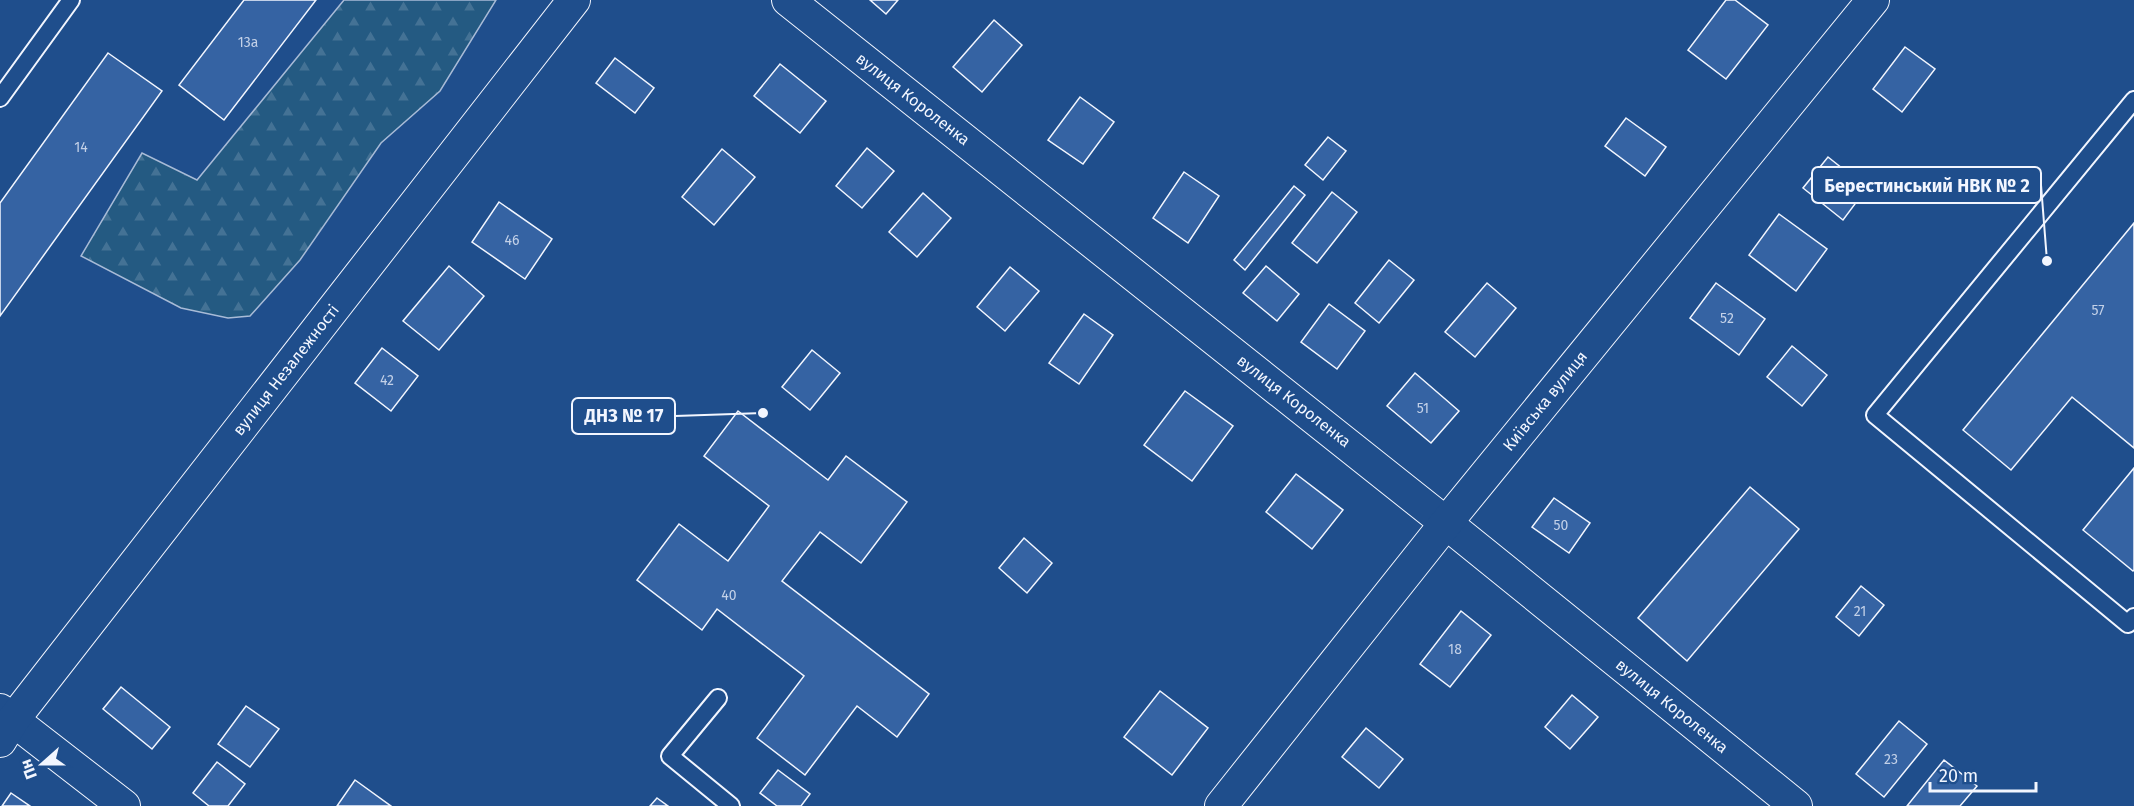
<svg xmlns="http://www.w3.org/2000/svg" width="2134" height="806" viewBox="0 0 2134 806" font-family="'Fira Sans',sans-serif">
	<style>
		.forest { fill: url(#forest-firs); stroke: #a8bbd7; stroke-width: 1.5 }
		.building { fill: #3563a3; stroke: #f2f6ff; stroke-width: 1.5 }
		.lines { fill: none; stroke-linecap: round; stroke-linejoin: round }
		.service-casing { stroke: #f2f6ff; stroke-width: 20 }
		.minor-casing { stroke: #f2f6ff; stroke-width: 34 }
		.service { stroke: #1f4e8c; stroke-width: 16 }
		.minor { stroke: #1f4e8c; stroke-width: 32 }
		.labels { text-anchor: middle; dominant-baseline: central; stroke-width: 4.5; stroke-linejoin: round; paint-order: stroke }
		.number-label { font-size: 14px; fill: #c3d1e8 }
		.street-label { font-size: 16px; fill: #f2f6ff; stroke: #1f4e8c }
		.leader { fill: none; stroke: #f2f6ff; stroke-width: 2 }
		.callout-dot { fill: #f2f6ff; stroke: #1f4e8c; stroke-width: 2 }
		.callout { fill: #1f4e8c; stroke: #f2f6ff; stroke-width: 2 }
		.callout-label { font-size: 18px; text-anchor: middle; font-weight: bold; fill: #f2f6ff }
	</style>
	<defs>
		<pattern id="forest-firs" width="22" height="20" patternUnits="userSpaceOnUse" patternTransform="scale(1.5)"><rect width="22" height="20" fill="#245a82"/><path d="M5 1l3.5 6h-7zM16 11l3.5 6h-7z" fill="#447295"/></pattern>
	</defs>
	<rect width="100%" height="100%" fill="#1f4e8c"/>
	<polygon class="forest" points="344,0 496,0 440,91 381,143 300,260 250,316 228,318 181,308 81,256 142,153 197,180"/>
	<g class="building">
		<polygon points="244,0 316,0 224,120 179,85"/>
		<polygon points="870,0 898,0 886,14"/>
		<polygon points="1726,0 1735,0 1768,25 1726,79 1688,50"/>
		<polygon points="994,20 1022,45 982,92 953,67"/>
		<polygon points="1905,47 1935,69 1902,112 1873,89"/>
		<polygon points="108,53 162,91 0,316 0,203"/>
		<polygon points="615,58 654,88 635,113 596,83"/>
		<polygon points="780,64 826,101 800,133 754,96"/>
		<polygon points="1080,97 1114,122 1083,164 1048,140"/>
		<polygon points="1626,118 1666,147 1645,176 1605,146"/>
		<polygon points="1328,137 1346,151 1323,180 1305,165"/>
		<polygon points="867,148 894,171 862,208 836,186"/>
		<polygon points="722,149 755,177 714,225 682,197"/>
		<polygon points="1828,157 1867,188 1843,220 1803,188"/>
		<polygon points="1184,172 1219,196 1188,243 1153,218"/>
		<polygon points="1294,186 1305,195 1245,270 1234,260"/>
		<polygon points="1332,192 1357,212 1317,263 1292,243"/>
		<polygon points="923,193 951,218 917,257 889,232"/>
		<polygon points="499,202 552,239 525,279 472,242"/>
		<polygon points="1779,214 1827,249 1796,291 1749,255"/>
		<polygon points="2134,223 2134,448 2072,397 2011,470 1963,430"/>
		<polygon points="1389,260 1414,280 1379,323 1355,303"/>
		<polygon points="449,266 484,296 439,350 403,321"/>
		<polygon points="1266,266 1299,294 1277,321 1243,293"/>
		<polygon points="1010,267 1039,291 1005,331 977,307"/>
		<polygon points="1487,283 1516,308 1475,357 1445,332"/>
		<polygon points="1716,283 1765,319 1739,355 1690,318"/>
		<polygon points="1329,304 1365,331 1337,369 1301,342"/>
		<polygon points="1084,314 1113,335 1079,384 1049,363"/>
		<polygon points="1792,346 1827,375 1802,406 1767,377"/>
		<polygon points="382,348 418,376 391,411 355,383"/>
		<polygon points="812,350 840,373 810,410 782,387"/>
		<polygon points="1415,373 1459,411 1431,443 1387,406"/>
		<polygon points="1185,391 1233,426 1192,481 1144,445"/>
		<polygon points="738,411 828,480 846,456 907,502 861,563 820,532 782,581 929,694 897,737 857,706 805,775 757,738 804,676 717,609 702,630 637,580 679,524 728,561 769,506 704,456"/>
		<polygon points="2134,468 2134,570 2133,571 2083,530"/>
		<polygon points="1296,474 1343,510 1312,549 1266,512"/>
		<polygon points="1750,487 1799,529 1687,661 1638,618"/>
		<polygon points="1554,498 1590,523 1569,553 1532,527"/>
		<polygon points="1024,538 1052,563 1027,593 999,568"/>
		<polygon points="1861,586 1884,605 1859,636 1836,617"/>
		<polygon points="1461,611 1491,635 1450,687 1420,664"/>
		<polygon points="121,687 170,727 152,749 103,709"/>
		<polygon points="1160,691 1208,728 1172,775 1124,737"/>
		<polygon points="1572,695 1598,717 1570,749 1545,727"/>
		<polygon points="246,706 279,729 250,767 218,744"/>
		<polygon points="1899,721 1927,744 1884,797 1856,774"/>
		<polygon points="1366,728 1403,759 1379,788 1342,757"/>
		<polygon points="1944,760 1977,786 1960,806 1907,806"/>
		<polygon points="217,762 245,784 228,806 209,806 193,793"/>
		<polygon points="778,770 810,794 801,806 777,806 760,793"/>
		<polygon points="355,780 391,806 337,806"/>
		<polygon points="11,793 30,806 2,806"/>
		<polygon points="657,798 668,806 650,806"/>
	</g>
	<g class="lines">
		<g class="service-casing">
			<g id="service">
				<polyline points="0,98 71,0"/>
				<polyline points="2134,100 1875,415 2128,624 2134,617"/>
				<polyline points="718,698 670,756 731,806"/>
			</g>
		</g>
		<g class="minor-casing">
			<g id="minor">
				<polyline points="788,0 1446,523 1796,806"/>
				<polyline points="0,710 124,806"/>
				<polyline points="0,741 13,720 574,0"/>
				<polyline points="1221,806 1446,523 1873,0"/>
			</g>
		</g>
		<use href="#service" class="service"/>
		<use href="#minor" class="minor"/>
	</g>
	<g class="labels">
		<g class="number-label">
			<text x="248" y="42">13а</text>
			<text x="81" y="147">14</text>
			<text x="512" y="240">46</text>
			<text x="2098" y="310">57</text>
			<text x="1727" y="318">52</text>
			<text x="387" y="380">42</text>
			<text x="1423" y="408">51</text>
			<text x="1561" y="525">50</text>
			<text x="729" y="595">40</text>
			<text x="1860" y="611">21</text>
			<text x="1455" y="649">18</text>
			<text x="1891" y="759">23</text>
		</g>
		<g class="street-label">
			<text transform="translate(913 99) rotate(38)">вулиця Короленка</text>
			<text transform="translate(286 370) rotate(-52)">вулиця Незалежності</text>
			<text transform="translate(1294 401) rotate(38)">вулиця Короленка</text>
			<text transform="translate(1545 401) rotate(-51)">Київська вулиця</text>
			<text transform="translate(1672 706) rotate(39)">вулиця Короленка</text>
		</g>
	</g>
	<path class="leader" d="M2047 261L2041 185M763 413L675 416"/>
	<g class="callout-dot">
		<circle cx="2047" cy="261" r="6"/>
		<circle cx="763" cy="413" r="6"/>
	</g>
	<g class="callout">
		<rect x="1812" y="167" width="229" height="36" rx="6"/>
		<rect x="572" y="398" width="103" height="36" rx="6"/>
	</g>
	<g class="callout-label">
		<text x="1927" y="192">Берестинський НВК № 2</text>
		<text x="624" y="422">ДНЗ № 17</text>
	</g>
	<g transform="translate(42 764) rotate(249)" stroke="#1f4e8c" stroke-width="4.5" paint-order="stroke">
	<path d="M0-4.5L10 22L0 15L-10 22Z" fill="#f2f6ff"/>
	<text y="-9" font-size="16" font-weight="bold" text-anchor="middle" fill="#f2f6ff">Пн</text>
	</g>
	<path d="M1930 782v9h106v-9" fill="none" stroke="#f2f6ff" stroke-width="3"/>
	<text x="1939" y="782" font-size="18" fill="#f2f6ff" stroke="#1f4e8c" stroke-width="4.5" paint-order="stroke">20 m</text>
</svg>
